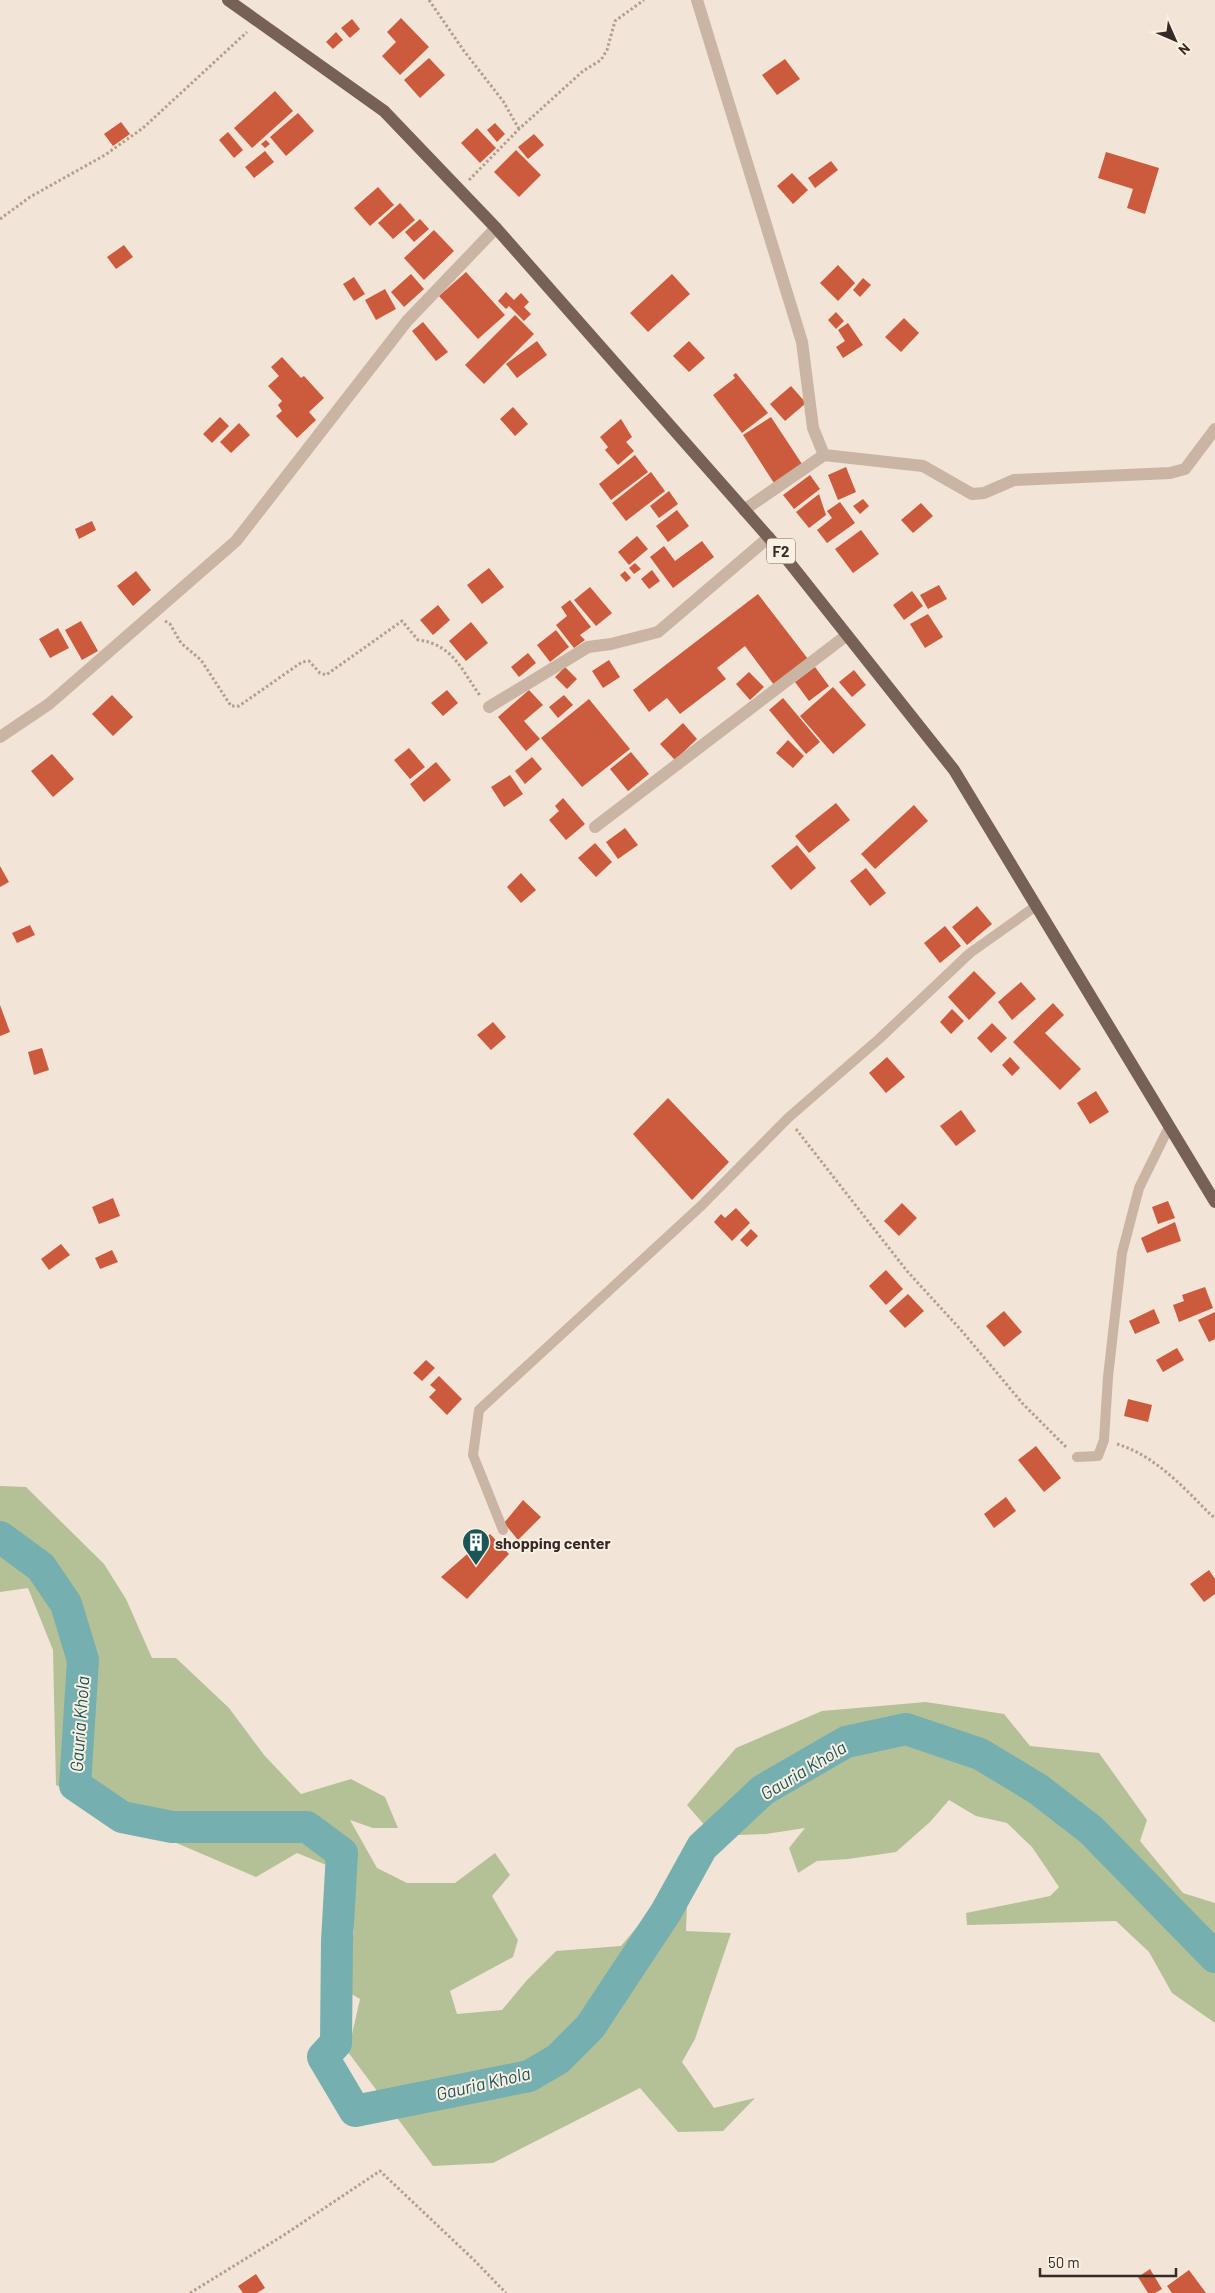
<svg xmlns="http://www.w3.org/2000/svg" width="1215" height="2293" viewBox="0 0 1215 2293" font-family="Barlow,sans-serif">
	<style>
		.green { fill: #b4c197 }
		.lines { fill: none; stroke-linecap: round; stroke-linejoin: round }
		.river { stroke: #75afb0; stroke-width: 32 }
		.building { fill: #cb5b3c }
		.path { stroke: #b69e8d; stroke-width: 3; stroke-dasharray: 2.5 2.5; stroke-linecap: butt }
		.lane { stroke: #cab4a3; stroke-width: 10 }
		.street { stroke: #cab4a3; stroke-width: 12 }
		.primary { stroke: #776056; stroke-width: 12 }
		.labels { text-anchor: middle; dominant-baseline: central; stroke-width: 4; stroke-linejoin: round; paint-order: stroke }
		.shield { fill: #faefe3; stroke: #70655e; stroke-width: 1 }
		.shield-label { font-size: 15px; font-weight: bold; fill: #352a25 }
		.poi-label { font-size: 16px; font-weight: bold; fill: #352a25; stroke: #faefe3; text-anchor: start }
		.water-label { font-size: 18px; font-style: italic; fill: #1a5557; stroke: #faefe3 }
	</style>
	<rect width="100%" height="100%" fill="#f2e4d7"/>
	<g class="green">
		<polygon points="0,1486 26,1487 104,1564 126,1599 152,1658 176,1658 229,1708 264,1755 301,1794 351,1779 385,1797 398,1828 373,1828 350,1820 377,1868 407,1883 455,1883 495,1853 510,1875 492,1896 518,1940 513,1957 450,1991 457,2014 502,2010 527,1980 556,1951 621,1946 673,1884 687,1904 686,1931 731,1933 695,2039 682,2062 714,2108 755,2098 723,2131 678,2132 640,2088 493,2163 433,2166 348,2052 360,1999 336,1985 354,1933 351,1875 297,1853 256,1877 167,1839 56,1785 53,1650 28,1588 0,1592"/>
		<polygon points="926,1702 1004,1714 1030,1746 1099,1753 1147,1820 1140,1841 1183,1893 1215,1903 1215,2023 1172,1993 1149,1952 1116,1921 967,1925 966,1913 1050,1896 1059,1887 1032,1847 1007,1823 976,1816 949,1800 930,1822 896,1852 848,1859 817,1861 798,1873 789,1848 805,1828 766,1834 714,1836 687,1805 736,1748 822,1711"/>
	</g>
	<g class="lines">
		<polyline class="river" points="0,1537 41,1567 66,1604 83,1660 75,1785 122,1817 172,1827 307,1827 342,1853 337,1941 336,2043 323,2057 355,2111 529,2076 558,2059 590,2027 666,1912 702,1847 763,1790 846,1742 906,1729 980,1754 1038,1789 1091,1830 1215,1957"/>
	</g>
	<g class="building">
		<polygon points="401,18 429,47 400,75 382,56 396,42 387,32"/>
		<polygon points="352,19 360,29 350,38 341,28"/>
		<polygon points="336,32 343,40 333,49 326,42"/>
		<polygon points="429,58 445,75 420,98 404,80"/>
		<polygon points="785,59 800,79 777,95 762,75"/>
		<polygon points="275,91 293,111 252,148 234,128"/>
		<polygon points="298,113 314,131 286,156 270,137"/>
		<polygon points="121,122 130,134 113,146 104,134"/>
		<polygon points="495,123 505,134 497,142 487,130"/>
		<polygon points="477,128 496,148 480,163 461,143"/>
		<polygon points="228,132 243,150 234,158 219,140"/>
		<polygon points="534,134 544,145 528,159 518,147"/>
		<polygon points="266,140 270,144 265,148 261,144"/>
		<polygon points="516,150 541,175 519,197 494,172"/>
		<polygon points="265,151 274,162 254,178 245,167"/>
		<polygon points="1106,152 1159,168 1145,214 1127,208 1133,189 1098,178"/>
		<polygon points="831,161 838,170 815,188 808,178"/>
		<polygon points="792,173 808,190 793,204 777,186"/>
		<polygon points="378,187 394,205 370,226 354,208"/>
		<polygon points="400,203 415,220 393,239 378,223"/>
		<polygon points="420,219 429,229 414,242 405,232"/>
		<polygon points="434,230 454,251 424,280 404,258"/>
		<polygon points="124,245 133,257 116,269 107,257"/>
		<polygon points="838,265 855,283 838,301 820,283"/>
		<polygon points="466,272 505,315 478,339 439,296"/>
		<polygon points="411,274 424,289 404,307 391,292"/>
		<polygon points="672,274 690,294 648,332 630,313"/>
		<polygon points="354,277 365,294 354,301 343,284"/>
		<polygon points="863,278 871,285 860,297 853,290"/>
		<polygon points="385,289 396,309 376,320 365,300"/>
		<polygon points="506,292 514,300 521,293 529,302 524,307 531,314 524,321 509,306 506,309 498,301"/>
		<polygon points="836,312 844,321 836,329 828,320"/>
		<polygon points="515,315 534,334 484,384 465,365"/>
		<polygon points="904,318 919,333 901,352 885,337"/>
		<polygon points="423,322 448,352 436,361 412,331"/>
		<polygon points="848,323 863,345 843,358 836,347 845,341 838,330"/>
		<polygon points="537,341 547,355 517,378 506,364"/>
		<polygon points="689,341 705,358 689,372 673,356"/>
		<polygon points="282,357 301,378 304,376 324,398 309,412 316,420 297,438 276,416 282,411 278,405 282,401 268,386 279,376 271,367"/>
		<polygon points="736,373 768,413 742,433 713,395 735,378 733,375"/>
		<polygon points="791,386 806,403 785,421 770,404"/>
		<polygon points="513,407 528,424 515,436 500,419"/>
		<polygon points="220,417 229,426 212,443 203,434"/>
		<polygon points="771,417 802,464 774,483 743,435"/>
		<polygon points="621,419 632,437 626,442 634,451 618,465 605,450 608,447 600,437"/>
		<polygon points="239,423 250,435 231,453 220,442"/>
		<polygon points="635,455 648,472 611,500 599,484"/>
		<polygon points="846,467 856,492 838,500 828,475"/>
		<polygon points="651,472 665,491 626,521 612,503"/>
		<polygon points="810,475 820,489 794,509 783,495"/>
		<polygon points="669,491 678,504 659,518 650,506"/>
		<polygon points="819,494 826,515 809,528 796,512"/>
		<polygon points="863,499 869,506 860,514 853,506"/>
		<polygon points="840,502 855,523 827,543 817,530 832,518 827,511"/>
		<polygon points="921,503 933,516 913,533 901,520"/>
		<polygon points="677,510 689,526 668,542 656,526"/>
		<polygon points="92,521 96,530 79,539 75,529"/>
		<polygon points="861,530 879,554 853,573 835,549"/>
		<polygon points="637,536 648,549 629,565 618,552"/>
		<polygon points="702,541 714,557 673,588 650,557 664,546 675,561"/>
		<polygon points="635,563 641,569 634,574 629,568"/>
		<polygon points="489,568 504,587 482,604 467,585"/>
		<polygon points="652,570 660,581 649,589 641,579"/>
		<polygon points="136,571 151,590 133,606 117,586"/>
		<polygon points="625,571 631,578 626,582 620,575"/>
		<polygon points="939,585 947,599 928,609 920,595"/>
		<polygon points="590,587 612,613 596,626 574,600"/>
		<polygon points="912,591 923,606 904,620 893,605"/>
		<polygon points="758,594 808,659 774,685 745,646 717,668 726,679 680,714 667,698 649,712 633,690"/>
		<polygon points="570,600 591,627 580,635 585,640 574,648 556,625 567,616 561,607"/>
		<polygon points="438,605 450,620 433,635 420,620"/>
		<polygon points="928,614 943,637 925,648 910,624"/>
		<polygon points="81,621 98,651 82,660 65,630"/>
		<polygon points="471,622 488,643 466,661 449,641"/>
		<polygon points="58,628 69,648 50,658 39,639"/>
		<polygon points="556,630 569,647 550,662 537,645"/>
		<polygon points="528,653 536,663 519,677 511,667"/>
		<polygon points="609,660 620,677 603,688 592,671"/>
		<polygon points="565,667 577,679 567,689 555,677"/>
		<polygon points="815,667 829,686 809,701 795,682"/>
		<polygon points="854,670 866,685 852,697 839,682"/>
		<polygon points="749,672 764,687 750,700 736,684"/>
		<polygon points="833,687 866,725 833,754 800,716"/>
		<polygon points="447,690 458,703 443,716 431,703"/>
		<polygon points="529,690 543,705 524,721 540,739 526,751 498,717"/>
		<polygon points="112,695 133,717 113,736 92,714"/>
		<polygon points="564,695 573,705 558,718 549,707"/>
		<polygon points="783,698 820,742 806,754 769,710"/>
		<polygon points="589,699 630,749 582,787 541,738"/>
		<polygon points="683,723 697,739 675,760 660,744"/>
		<polygon points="788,740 804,756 793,768 776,753"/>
		<polygon points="409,748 425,767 410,779 394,760"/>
		<polygon points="631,752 649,774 628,791 610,769"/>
		<polygon points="52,754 74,779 53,797 31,771"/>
		<polygon points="532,757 542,769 525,784 515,771"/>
		<polygon points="436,762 451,780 424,802 410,784"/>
		<polygon points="510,775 523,794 504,807 491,787"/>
		<polygon points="563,798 585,824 566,840 549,820 559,811 555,806"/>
		<polygon points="836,803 850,820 809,853 795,836"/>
		<polygon points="914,805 928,821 875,869 861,854"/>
		<polygon points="625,828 638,845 618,859 606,842"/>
		<polygon points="595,843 612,862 596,877 578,858"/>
		<polygon points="797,845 816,868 791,890 771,866"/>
		<polygon points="0,866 9,882 0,887"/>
		<polygon points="866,868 886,893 870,906 850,881"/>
		<polygon points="521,873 536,890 521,903 507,887"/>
		<polygon points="977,906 992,924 967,945 952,927"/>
		<polygon points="30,925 35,935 17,943 12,933"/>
		<polygon points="945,926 961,946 940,963 924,943"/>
		<polygon points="974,971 996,993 969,1020 948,997"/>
		<polygon points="1021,982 1036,999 1012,1020 998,1002"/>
		<polygon points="1053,1003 1064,1015 1045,1033 1081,1069 1060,1090 1013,1042"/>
		<polygon points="0,1005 10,1032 0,1036"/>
		<polygon points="952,1009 964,1021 951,1034 940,1022"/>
		<polygon points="493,1022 506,1037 491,1050 477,1035"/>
		<polygon points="992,1023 1007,1038 991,1053 977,1038"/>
		<polygon points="42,1048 49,1070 34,1075 28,1052"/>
		<polygon points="887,1057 905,1077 886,1093 869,1073"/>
		<polygon points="1010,1057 1020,1068 1012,1076 1002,1065"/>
		<polygon points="1096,1091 1109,1112 1090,1124 1077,1103"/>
		<polygon points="668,1098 729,1162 692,1200 633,1134"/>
		<polygon points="961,1110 976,1131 956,1146 940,1126"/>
		<polygon points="113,1198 120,1216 99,1224 92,1207"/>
		<polygon points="1168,1201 1175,1218 1158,1224 1152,1207"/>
		<polygon points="902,1203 917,1218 899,1236 884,1221"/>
		<polygon points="736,1208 750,1223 732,1241 714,1222 721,1214 725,1218"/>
		<polygon points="1175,1222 1181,1241 1147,1253 1141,1238"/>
		<polygon points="751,1229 758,1236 747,1247 740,1240"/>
		<polygon points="61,1244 70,1255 49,1270 41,1259"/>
		<polygon points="112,1250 118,1262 100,1269 95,1258"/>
		<polygon points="886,1270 903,1289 886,1305 869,1286"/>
		<polygon points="1205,1287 1213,1308 1179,1322 1173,1305 1184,1301 1182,1295"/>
		<polygon points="908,1294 924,1311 905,1328 889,1311"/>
		<polygon points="1154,1309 1160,1323 1135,1334 1129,1321"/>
		<polygon points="1004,1311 1022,1332 1004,1347 986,1326"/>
		<polygon points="1215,1312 1215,1339 1209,1342 1198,1320"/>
		<polygon points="1177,1348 1184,1360 1163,1372 1156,1360"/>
		<polygon points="426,1360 435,1368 422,1381 413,1373"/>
		<polygon points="439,1376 462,1399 447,1415 429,1397 436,1390 430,1385"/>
		<polygon points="1128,1399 1152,1405 1148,1422 1124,1416"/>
		<polygon points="1036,1446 1061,1478 1044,1492 1018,1460"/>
		<polygon points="1006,1497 1016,1511 994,1528 984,1514"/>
		<polygon points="523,1500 541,1517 518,1540 504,1523"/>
		<polygon points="490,1534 509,1554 467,1599 441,1577"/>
		<polygon points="1209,1570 1215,1579 1215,1594 1204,1602 1190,1584"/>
		<polygon points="1150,2269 1162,2289 1155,2293 1148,2293 1138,2277"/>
		<polygon points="1189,2270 1206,2293 1172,2293 1167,2286"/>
		<polygon points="256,2274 265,2288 257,2293 243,2293 238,2286"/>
	</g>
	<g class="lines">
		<g class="path">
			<polyline points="429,0 464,51 503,101 519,129"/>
			<polyline points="469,180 519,129 583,71 601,60 607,50 615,21 644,0"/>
			<polyline points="0,219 30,197 105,155 143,128 247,32"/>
			<path d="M 165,621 L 170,624 L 181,643 L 201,660 L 231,706 L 239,706 L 302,662 L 309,661 L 320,673 L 326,675 L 402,621 L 418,640 C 453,644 462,671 481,697"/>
			<polyline points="796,1129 907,1271 961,1330 1023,1404 1067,1448"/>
			<path d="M 1117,1444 C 1156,1456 1184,1488 1212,1516 L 1215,1516"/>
			<polyline points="190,2293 284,2235 380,2171 474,2260 506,2293"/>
		</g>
		<g class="lane">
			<polyline points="1077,1457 1098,1456 1104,1440 1108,1377 1122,1253 1139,1188 1169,1127"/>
			<polyline points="503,1530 473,1455 479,1410 701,1206 788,1118 879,1039 970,953 1036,906"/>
		</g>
		<g class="street">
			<polyline points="697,0 802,342 813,428 824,455"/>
			<polyline points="744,510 824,455 923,466 972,494 984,493 1014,480 1170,473 1185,469 1215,429"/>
			<polyline points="489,707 588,647 611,644 658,632 769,537"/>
			<polyline points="0,737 49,704 236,541 407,321 496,228"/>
			<polyline points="595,827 847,635"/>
		</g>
		<polyline class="primary" points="228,0 384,111 496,228 778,548 954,770 1215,1202"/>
	</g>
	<defs>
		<g id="building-pin" transform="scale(1.4375)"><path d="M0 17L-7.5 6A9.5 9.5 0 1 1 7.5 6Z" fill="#1a5557" stroke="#faefe3"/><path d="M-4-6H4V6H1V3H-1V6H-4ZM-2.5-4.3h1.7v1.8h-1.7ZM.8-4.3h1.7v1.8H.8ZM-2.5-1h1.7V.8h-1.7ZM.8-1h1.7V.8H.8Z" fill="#fff"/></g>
	</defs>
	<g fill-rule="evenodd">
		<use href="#building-pin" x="476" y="1542"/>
	</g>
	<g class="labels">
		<rect class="shield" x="767" y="538.5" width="28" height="25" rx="4"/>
		<g class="shield-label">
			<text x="781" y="551">F2</text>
		</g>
		<g class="poi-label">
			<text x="495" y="1542">shopping center</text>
		</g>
		<g class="water-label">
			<text transform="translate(79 1724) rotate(-86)">Gauria Khola</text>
			<text transform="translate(803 1770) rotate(-31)">Gauria Khola</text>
			<text transform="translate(483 2083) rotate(-13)">Gauria Khola</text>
		</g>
	</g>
	<g transform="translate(1175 40) rotate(135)" stroke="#faefe3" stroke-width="4" paint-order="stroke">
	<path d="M0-4L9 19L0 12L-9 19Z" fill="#352a25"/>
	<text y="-8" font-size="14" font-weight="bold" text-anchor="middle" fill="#352a25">N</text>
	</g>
	<path d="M1040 2268v8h136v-8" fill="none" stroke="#352a25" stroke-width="2.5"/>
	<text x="1048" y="2268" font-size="15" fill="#352a25" stroke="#faefe3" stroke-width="4" paint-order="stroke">50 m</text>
</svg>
